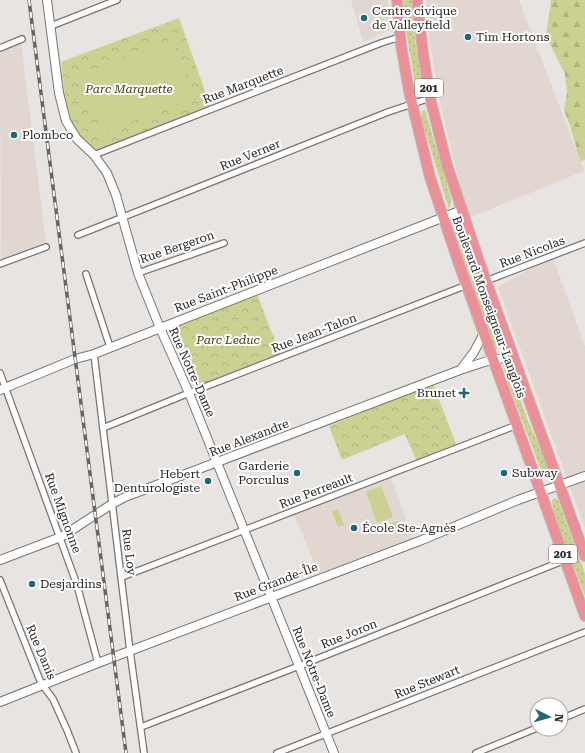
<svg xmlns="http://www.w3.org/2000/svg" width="585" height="753" viewBox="0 0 585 753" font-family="'Roboto Serif',serif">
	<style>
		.built { fill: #e2d6d0 }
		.grass { fill: url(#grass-dots) }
		.forest { fill: url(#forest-firs) }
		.park { fill: url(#park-crowns) }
		.pitch { fill: #cad191 }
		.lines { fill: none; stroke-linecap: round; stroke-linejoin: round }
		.street-casing { stroke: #797573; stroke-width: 8 }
		.secondary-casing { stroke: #797573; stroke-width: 10 }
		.highway-casing { stroke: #c2c2c1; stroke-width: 12 }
		.street { stroke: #fff; stroke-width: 5.5 }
		.secondary { stroke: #fff; stroke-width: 8 }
		.highway { stroke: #eb9097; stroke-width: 10 }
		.rail-casing { stroke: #676563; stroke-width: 3.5 }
		.rail { stroke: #fff; stroke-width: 2; stroke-dasharray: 6; stroke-linecap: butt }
		.poi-dot { fill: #1f6775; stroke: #fff; stroke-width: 1.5 }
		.labels { text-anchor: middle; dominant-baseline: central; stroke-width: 4; stroke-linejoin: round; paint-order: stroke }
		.shield { fill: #fff; stroke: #666665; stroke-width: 1 }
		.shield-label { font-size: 11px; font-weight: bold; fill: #252423 }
		.poi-label { font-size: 12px; fill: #252423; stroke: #fff; text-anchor: start }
		.street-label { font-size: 12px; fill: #252423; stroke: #fff }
		.park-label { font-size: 12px; font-style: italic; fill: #3a3d07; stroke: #fff }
	</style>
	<defs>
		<pattern id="grass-dots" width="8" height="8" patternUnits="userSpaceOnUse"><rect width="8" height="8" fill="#cad191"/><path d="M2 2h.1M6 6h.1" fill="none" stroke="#adb37d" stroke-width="1.8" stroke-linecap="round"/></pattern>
		<pattern id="forest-firs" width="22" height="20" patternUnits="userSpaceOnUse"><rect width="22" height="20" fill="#cad191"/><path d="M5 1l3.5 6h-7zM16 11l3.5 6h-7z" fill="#adb37d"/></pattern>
		<pattern id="park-crowns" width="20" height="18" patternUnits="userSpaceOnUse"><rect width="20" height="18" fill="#cad191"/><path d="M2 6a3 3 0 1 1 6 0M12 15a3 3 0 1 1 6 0" fill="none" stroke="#adb37d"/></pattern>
	</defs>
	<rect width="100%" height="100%" fill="#e8e4e1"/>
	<g class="built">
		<polygon points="351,0 388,0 389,30 363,42"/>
		<polygon points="426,0 519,0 584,171 468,218 441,107 429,38"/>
		<polygon points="21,44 46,242 1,261 0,52"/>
		<polygon points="552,256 585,346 585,528 498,287"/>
		<polygon points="390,475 414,543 321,578 293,512"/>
	</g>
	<g class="grass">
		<polygon points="403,0 411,0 415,41 422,85 422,89 419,91 416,89 404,19"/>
		<polygon points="425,110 451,199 450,208 448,206 421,117 422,111"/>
		<polygon points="454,222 458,223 505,348 495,349 454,230 453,224"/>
		<polygon points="505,364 508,366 528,421 549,468 548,475 543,475 506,378 503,365"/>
		<polygon points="556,498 558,500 585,574 585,596 553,510 552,500"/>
	</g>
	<polygon class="forest" points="551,0 585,0 585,160 580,161 570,126 564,110 567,93 565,74 546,36"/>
	<g class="park">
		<polygon points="179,18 212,111 94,155 70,122 66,108 61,62"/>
		<polygon points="257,294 280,354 199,386 176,327"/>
		<polygon points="433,384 456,444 416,460 405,434 342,460 329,426"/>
		<polygon points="398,521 401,531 391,534 388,524"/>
	</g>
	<g class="pitch">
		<polygon points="172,39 194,97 102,133 80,75"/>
		<polygon points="381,486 393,517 377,523 366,492"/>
		<polygon points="338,509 344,525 338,527 332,511"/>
	</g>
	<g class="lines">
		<g class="street-casing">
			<g id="street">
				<polyline points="51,26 117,0"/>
				<polyline points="0,48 22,39"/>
				<polyline points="94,155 381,43 400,37"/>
				<polyline points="78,235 388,112 430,98"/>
				<polyline points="0,264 46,247"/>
				<polyline points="138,273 224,243"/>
				<polyline points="86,274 110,347"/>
				<polyline points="486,281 585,243"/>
				<polyline points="94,354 130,651 144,753"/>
				<polyline points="0,373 77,585 98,663"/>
				<polyline points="103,428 189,393 467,285"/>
				<polyline points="122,577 517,425"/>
				<polyline points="0,580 41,683 53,699 67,730 76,753"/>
				<polyline points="561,719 585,709"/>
				<polyline points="141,727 299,666 565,560"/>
				<polyline points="277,753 585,632"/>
				<polyline points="476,753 537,728"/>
			</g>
		</g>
		<g class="secondary-casing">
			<g id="secondary">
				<polyline points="47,0 59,93 66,121 77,139 94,155 107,173 116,195 138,273 160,328 189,393 334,753"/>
				<polyline points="461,369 474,352 484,333"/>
				<polyline points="0,390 75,359 94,354 462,210"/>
				<path d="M 0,560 L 61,537 L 112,504 L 125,497 L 460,370 C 479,364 493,357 514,358"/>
				<polyline points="0,702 98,663 422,540 518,500 585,476"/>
			</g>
		</g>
		<g class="highway-casing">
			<g id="highway">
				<polyline points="397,0 401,45 409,91 430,177 459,264 585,616"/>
				<polyline points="417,0 423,53 430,98 447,165 480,264 585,556"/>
			</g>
		</g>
		<use href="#street" class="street"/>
		<use href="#secondary" class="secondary"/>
		<use href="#highway" class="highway"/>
		<g class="rail-casing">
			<polyline id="rail" points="29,0 126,753"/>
		</g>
		<use href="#rail" class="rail"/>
	</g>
	<g class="poi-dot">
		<circle cx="364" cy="18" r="4"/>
		<circle cx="468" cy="37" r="4"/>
		<circle cx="14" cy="135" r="4"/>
		<path d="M462 387h4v4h4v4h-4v4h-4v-4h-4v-4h4z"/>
		<circle cx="297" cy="473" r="4"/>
		<circle cx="504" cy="473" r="4"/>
		<circle cx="208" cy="481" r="4"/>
		<circle cx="354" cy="528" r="4"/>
		<circle cx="32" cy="584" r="4"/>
	</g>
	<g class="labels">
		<g class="shield">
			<rect x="415" y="79" width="28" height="18" rx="3"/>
			<rect x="549" y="545" width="28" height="18" rx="3"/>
		</g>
		<g class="shield-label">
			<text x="429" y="88">201</text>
			<text x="563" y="554">201</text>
		</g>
		<g class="poi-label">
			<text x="372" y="11">Centre civique<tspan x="372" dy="14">de Valleyfield</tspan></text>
			<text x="476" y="37">Tim Hortons</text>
			<text x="22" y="135">Plombco</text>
			<text x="456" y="393" text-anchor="end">Brunet</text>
			<text x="289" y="466" text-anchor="end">Garderie<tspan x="289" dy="14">Porculus</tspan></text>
			<text x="512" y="473">Subway</text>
			<text x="200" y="474" text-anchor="end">Hebert<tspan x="200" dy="14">Denturologiste</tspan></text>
			<text x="362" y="528">École Ste-Agnès</text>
			<text x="40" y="584">Desjardins</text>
		</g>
		<g class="street-label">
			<text transform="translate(243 85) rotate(-21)">Rue Marquette</text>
			<text transform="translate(250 155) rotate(-22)">Rue Verner</text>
			<text transform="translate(177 247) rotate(-19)">Rue Bergeron</text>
			<text transform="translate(532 252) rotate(-21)">Rue Nicolas</text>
			<text transform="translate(226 289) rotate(-21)">Rue Saint-Philippe</text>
			<text transform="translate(489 307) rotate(70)">Boulevard Monseigneur-Langlois</text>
			<text transform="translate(314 333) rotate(-21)">Rue Jean-Talon</text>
			<text transform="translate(192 372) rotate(66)">Rue Notre-Dame</text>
			<text transform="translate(249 438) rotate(-21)">Rue Alexandre</text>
			<text transform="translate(316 491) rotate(-21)">Rue Perreault</text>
			<text transform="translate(63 513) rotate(70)">Rue Mignonne</text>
			<text transform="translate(129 552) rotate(83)">Rue Loy</text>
			<text transform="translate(276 582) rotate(-21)">Rue Grande-Île</text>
			<text transform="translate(349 634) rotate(-22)">Rue Joron</text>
			<text transform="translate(41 652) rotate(67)">Rue Danis</text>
			<text transform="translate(314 672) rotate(68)">Rue Notre-Dame</text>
			<text transform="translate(427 682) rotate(-22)">Rue Stewart</text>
		</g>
		<g class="park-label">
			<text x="129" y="89">Parc Marquette</text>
			<text x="228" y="340">Parc Leduc</text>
		</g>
	</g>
	<g transform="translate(549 717) rotate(96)"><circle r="19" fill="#ffffff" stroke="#a8a7a7"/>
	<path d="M0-3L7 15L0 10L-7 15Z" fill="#1f6775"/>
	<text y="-6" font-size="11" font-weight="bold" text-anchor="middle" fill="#252423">N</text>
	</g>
</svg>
